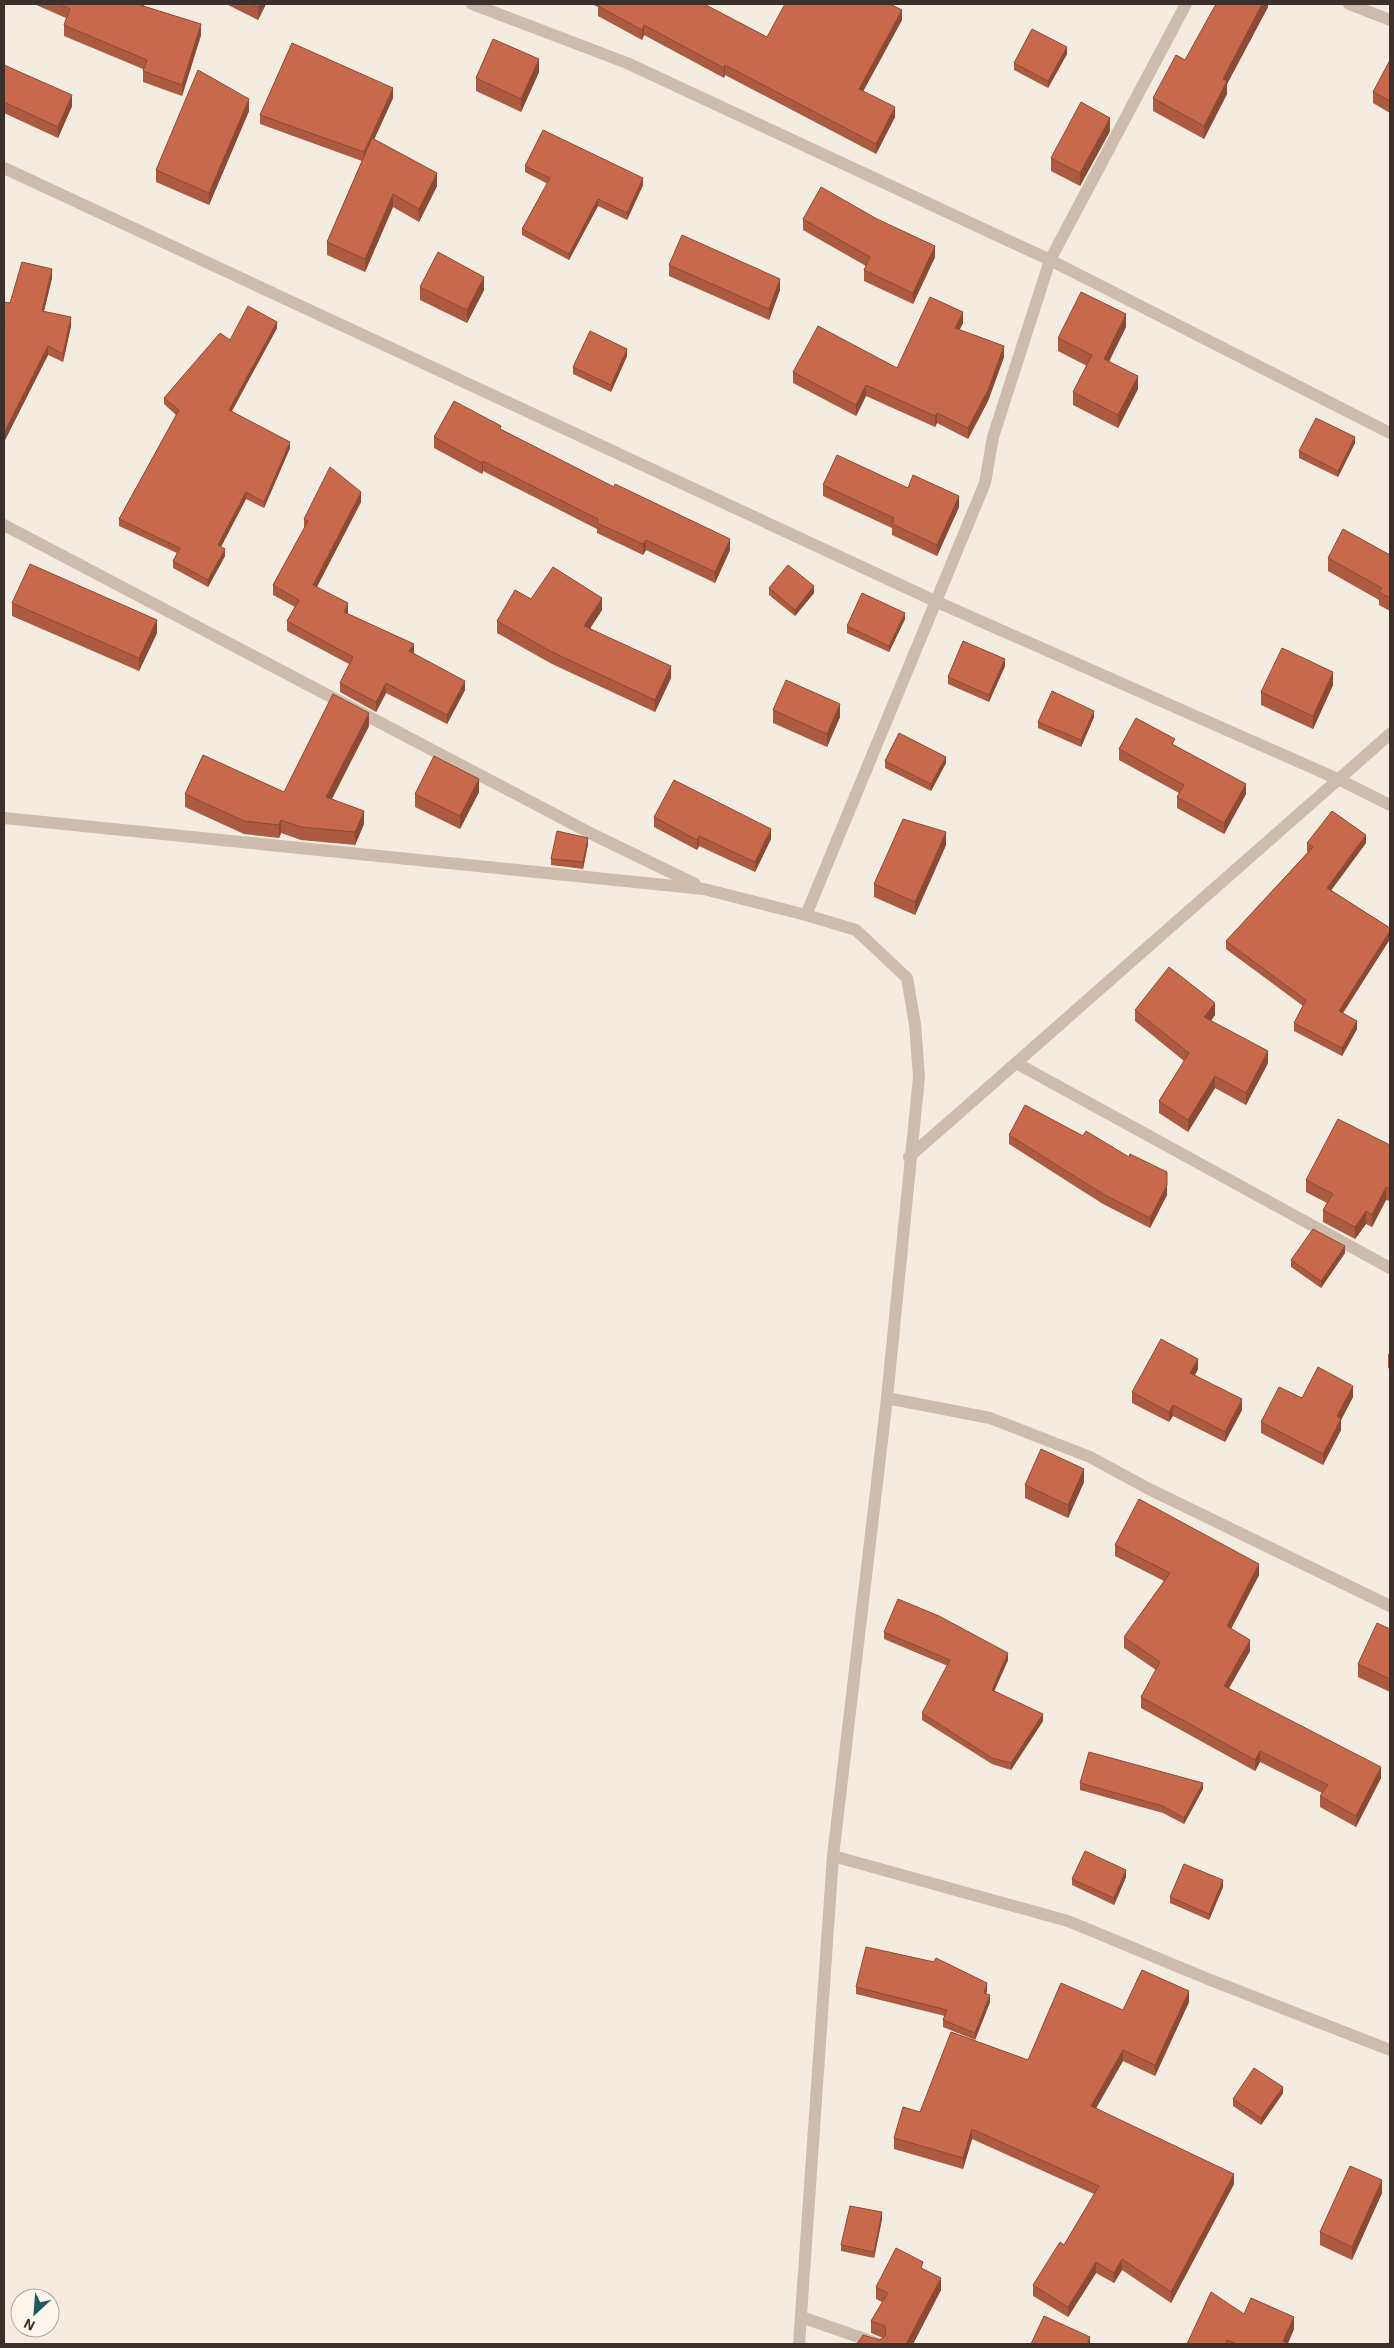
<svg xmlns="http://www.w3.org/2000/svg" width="1394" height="2348" viewBox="0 0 1394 2348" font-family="'Exo 2',sans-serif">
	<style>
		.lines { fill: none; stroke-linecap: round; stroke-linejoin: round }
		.minor { stroke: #cdbbac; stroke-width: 12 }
		.wall { fill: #ac5a40 }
		.shaded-wall { fill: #8c4a34 }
		.building { fill: #c8694b; stroke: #8c4a34 }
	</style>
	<rect width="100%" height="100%" fill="#f4ebe1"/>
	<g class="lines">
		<g class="minor">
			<polyline points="472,4 627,63 1050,260 1390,433"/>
			<polyline points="1349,4 1390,20"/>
			<polyline points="4,168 935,601 1340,780 1390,805"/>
			<polyline points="4,525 594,835 695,884"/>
			<polyline points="4,818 704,889 806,915 856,930 907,978 915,1024 919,1077 887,1398 833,1856 799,2344"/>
			<polyline points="806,915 985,483 993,437 1050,260 1186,4"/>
			<polyline points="1016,1063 1390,1268"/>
			<polyline points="909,1157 1390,734"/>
			<polyline points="887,1398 990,1418 1090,1457 1149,1489 1390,1606"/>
			<polyline points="833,1856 1068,1921 1208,1979 1390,2050"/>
			<polyline points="801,2317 879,2344"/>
		</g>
	</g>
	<g class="wall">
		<polygon points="34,4 145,4 144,6 201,35 182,96 143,82 143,69 64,36 64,25 66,18"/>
		<polygon points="226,4 266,4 258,20"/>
		<polygon points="591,4 704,4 767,37 902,20 863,91 895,117 876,154 725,75 724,78 644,35 642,40 598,16 598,7"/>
		<polygon points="1268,4 1268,7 1227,84 1227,94 1204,139 1153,111 1153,98 1185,60"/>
		<polygon points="1067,54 1048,88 1014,70 1014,63"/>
		<polygon points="1390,60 1390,113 1373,103 1373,92"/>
		<polygon points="4,65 72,106 58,138 4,113"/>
		<polygon points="539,72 521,112 476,91 476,78"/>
		<polygon points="393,98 374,139 437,186 419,222 393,207 365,272 327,255 327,242 362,161 260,124 260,115"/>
		<polygon points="249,111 209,205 156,182 156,170"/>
		<polygon points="1110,131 1080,186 1051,171 1051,158"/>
		<polygon points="525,166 643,185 627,220 598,206 569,260 522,235 522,229 548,184 525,172"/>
		<polygon points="803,219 935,257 913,304 864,281 864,270 866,266 803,230"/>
		<polygon points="669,265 780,290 769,320 669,276"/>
		<polygon points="52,278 44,311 71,326 63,362 48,355 4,442 4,302 10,303"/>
		<polygon points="420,287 484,290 467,323 420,300"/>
		<polygon points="963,323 959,330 1004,357 988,401 968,439 937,423 935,427 866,396 856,416 793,383 793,372 897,368"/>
		<polygon points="1126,327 1109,361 1138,389 1118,428 1073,405 1073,392 1087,366 1058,351 1058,338"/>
		<polygon points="277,328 232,411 290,448 264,508 246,499 221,547 225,556 208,587 173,568 173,561 177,553 119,526 119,519 176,415 164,404 164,398 230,340"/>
		<polygon points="627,356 611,392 573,374 573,367"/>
		<polygon points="501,429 730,550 715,583 646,550 643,555 597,533 597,529 483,471 482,474 434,448 434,437"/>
		<polygon points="1355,443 1338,477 1299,458 1299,451"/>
		<polygon points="823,485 908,488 959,507 937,556 892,535 892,528 823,496"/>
		<polygon points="361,502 317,587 348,613 348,614 414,654 465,690 447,724 386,693 376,712 340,692 340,683 349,664 287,631 287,621 295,607 273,595 273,585 304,529 304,519"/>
		<polygon points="1390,555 1390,611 1379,605 1379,600 1328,571 1328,558"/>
		<polygon points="769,588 814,593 795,616 769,595"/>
		<polygon points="531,599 602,610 590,628 671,678 655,712 552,664 497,633 497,621"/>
		<polygon points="12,603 157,633 139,671 12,616"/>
		<polygon points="905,619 889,652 847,633 847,626"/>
		<polygon points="1005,666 989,702 948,684 948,677"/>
		<polygon points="1333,685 1313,729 1261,705 1261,692"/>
		<polygon points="773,710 840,717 827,747 773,723"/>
		<polygon points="1094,717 1081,747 1038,728 1038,722"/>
		<polygon points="369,726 332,799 364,824 355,845 301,840 281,833 279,838 244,834 185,807 185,794 284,792"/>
		<polygon points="1175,746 1246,794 1224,834 1177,808 1177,797 1179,793 1119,760 1119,749"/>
		<polygon points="885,761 946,763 931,791 885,768"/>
		<polygon points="479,792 460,829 415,807 415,794"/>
		<polygon points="654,817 771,839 755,872 699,846 697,850 654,827"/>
		<polygon points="1307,843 1366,843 1331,890 1390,928 1390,939 1343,1013 1357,1029 1342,1056 1294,1031 1294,1023 1303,1006 1226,949 1226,941 1308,852 1307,851"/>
		<polygon points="588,844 583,869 551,865 551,859"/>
		<polygon points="946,845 915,915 874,897 874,884"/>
		<polygon points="1135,1010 1215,1015 1211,1021 1268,1063 1246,1105 1215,1088 1188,1132 1159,1113 1159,1101 1184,1061 1135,1021"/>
		<polygon points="1009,1135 1167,1195 1150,1228 1103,1204 1009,1144"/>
		<polygon points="1390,1145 1390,1201 1386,1200 1372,1227 1366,1224 1355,1239 1323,1222 1323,1210 1327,1203 1306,1192 1306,1180"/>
		<polygon points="1345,1253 1321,1288 1291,1267 1291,1260"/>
		<polygon points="1390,1350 1390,1369 1388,1368 1388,1355"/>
		<polygon points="1198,1369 1195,1375 1242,1410 1225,1442 1173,1416 1169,1422 1132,1403 1132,1392"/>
		<polygon points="1353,1397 1341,1420 1341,1430 1323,1465 1261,1433 1261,1422 1302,1398"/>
		<polygon points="1084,1482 1068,1518 1025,1498 1025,1485"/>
		<polygon points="1115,1545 1259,1575 1231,1628 1250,1651 1229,1688 1381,1778 1356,1827 1320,1807 1320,1796 1322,1793 1260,1762 1255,1771 1141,1708 1141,1697 1156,1670 1124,1648 1124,1637 1164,1581 1115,1556"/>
		<polygon points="1390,1629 1390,1692 1358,1677 1358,1664"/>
		<polygon points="884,1632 1008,1660 994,1691 1043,1721 1011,1770 992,1764 922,1720 922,1713 948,1666 884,1639"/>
		<polygon points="1080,1783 1203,1789 1184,1824 1163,1813 1080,1790"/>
		<polygon points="1126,1877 1114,1905 1072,1885 1072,1879"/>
		<polygon points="1223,1887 1209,1920 1170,1903 1170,1897"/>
		<polygon points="856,1987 987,1990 986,1994 990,2002 975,2040 943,2027 943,2020 945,2016 856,1994"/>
		<polygon points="1189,2002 1155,2076 1123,2061 1096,2108 1234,2184 1171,2303 1122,2270 1114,2283 1096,2273 1068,2317 1033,2296 1033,2285 1064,2245 1094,2194 972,2139 963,2169 894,2149 894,2138 920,2112 1028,2060 1123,2010"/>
		<polygon points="1283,2093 1261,2125 1233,2106 1233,2099"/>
		<polygon points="1382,2193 1352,2260 1320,2245 1320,2232"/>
		<polygon points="882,2219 874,2258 841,2251 841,2245"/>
		<polygon points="923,2269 941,2290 913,2344 857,2344 880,2340 883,2338 871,2333 871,2321 882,2302 876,2299 876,2287"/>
		<polygon points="1244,2314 1294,2329 1288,2344 1187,2344"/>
	</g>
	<g class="shaded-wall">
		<polygon points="260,4 266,4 258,20 258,7"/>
		<polygon points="1262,4 1268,4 1268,7 1227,84 1227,94 1204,139 1204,126 1223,79"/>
		<polygon points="902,10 902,20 859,99 859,89"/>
		<polygon points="201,24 201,35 182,96 182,85"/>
		<polygon points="644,25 644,35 642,40 642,30"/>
		<polygon points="1067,47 1067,54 1048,88 1048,81"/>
		<polygon points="539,59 539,72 521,112 521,99"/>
		<polygon points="725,65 725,75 724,78 724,68"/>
		<polygon points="393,88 393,98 364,162 364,152"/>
		<polygon points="72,95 72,106 58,138 58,127"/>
		<polygon points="249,99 249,111 209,205 209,193"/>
		<polygon points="895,107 895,117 876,154 876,144"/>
		<polygon points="1110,118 1110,131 1080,186 1080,173"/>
		<polygon points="437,173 437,186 419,222 419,209"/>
		<polygon points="643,178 643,185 627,220 627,213"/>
		<polygon points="393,194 393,207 365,272 365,259"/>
		<polygon points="598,199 598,206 569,260 569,254"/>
		<polygon points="935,246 935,257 913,304 913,293"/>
		<polygon points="52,269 52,278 42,319 42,311"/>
		<polygon points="484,277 484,290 467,323 467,310"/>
		<polygon points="780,279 780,290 769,320 769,309"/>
		<polygon points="963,312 963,323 955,339 955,328"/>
		<polygon points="1126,314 1126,327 1104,372 1104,359"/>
		<polygon points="71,317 71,326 63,362 63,354"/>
		<polygon points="277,322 277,328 229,416 229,410"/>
		<polygon points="48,346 48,355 4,442 4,433"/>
		<polygon points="1004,346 1004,357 988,401 968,439 968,428"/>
		<polygon points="627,349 627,356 611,392 611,385"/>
		<polygon points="1138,376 1138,389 1118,428 1118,415"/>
		<polygon points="866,385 866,396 856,416 856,405"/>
		<polygon points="937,413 937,423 935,427 935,416"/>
		<polygon points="1355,437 1355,443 1338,477 1338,471"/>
		<polygon points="290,442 290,448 264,508 264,502"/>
		<polygon points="483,461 483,471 482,474 482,463"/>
		<polygon points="246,492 246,499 218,552 218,545"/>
		<polygon points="361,492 361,502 313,594 313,585"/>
		<polygon points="959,496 959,507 937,556 937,545"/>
		<polygon points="730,539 730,550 715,583 715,572"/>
		<polygon points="646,540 646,550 643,555 643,544"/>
		<polygon points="225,549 225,556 208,587 208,580"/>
		<polygon points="814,586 814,593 795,616 795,610"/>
		<polygon points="602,598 602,610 584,638 584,626"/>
		<polygon points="348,603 348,613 344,622 344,612"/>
		<polygon points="905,613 905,619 889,652 889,646"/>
		<polygon points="157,620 157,633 139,671 139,658"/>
		<polygon points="414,644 414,654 409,661 409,651"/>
		<polygon points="1005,659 1005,666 989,702 989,695"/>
		<polygon points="671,666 671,678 655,712 655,700"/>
		<polygon points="1333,672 1333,685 1313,729 1313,716"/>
		<polygon points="465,681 465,690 447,724 447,715"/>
		<polygon points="386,683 386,693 376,712 376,702"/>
		<polygon points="840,704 840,717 827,747 827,734"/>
		<polygon points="1094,711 1094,717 1081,747 1081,740"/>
		<polygon points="369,713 369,726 326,810 326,797"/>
		<polygon points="946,757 946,763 931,791 931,784"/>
		<polygon points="479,779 479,792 460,829 460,816"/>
		<polygon points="1246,784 1246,794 1224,834 1224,823"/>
		<polygon points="364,811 364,824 355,845 355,832"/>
		<polygon points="281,820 281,833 279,838 279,825"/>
		<polygon points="771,829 771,839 755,872 755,862"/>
		<polygon points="946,832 946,845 915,915 915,902"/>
		<polygon points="1366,835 1366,843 1327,896 1327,888"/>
		<polygon points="699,836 699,846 697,850 697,840"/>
		<polygon points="588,838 588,844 583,869 583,862"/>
		<polygon points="1390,931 1390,939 1339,1019 1339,1011"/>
		<polygon points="1215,1003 1215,1015 1204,1029 1204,1017"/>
		<polygon points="1357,1021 1357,1029 1342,1056 1342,1048"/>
		<polygon points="1268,1051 1268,1063 1246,1105 1246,1093"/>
		<polygon points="1215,1076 1215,1088 1188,1132 1188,1120"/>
		<polygon points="1167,1185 1167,1195 1150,1228 1150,1218"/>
		<polygon points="1386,1187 1386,1200 1372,1227 1372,1215"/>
		<polygon points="1366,1211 1366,1224 1355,1239 1355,1227"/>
		<polygon points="1345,1246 1345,1253 1321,1288 1321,1281"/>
		<polygon points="1198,1359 1198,1369 1190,1384 1190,1373"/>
		<polygon points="1353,1386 1353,1397 1341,1420 1341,1430 1323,1465 1323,1454 1337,1416"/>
		<polygon points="1242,1399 1242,1410 1225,1442 1225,1432"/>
		<polygon points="1173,1405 1173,1416 1169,1422 1169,1412"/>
		<polygon points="1084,1469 1084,1482 1068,1518 1068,1505"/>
		<polygon points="1259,1564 1259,1575 1227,1637 1227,1626"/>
		<polygon points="1250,1640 1250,1651 1224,1697 1224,1686"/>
		<polygon points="1008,1653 1008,1660 992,1696 992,1690"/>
		<polygon points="1043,1714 1043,1721 1011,1770 1011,1763"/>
		<polygon points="1260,1751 1260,1762 1255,1771 1255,1760"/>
		<polygon points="1381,1767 1381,1778 1356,1827 1356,1816"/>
		<polygon points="1203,1783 1203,1789 1184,1824 1184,1818"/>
		<polygon points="1126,1870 1126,1877 1114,1905 1114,1898"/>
		<polygon points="1223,1880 1223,1887 1209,1920 1209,1914"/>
		<polygon points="987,1983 987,1990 984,2000 984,1993"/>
		<polygon points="1189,1991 1189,2002 1155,2076 1155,2065"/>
		<polygon points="990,1995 990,2002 975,2040 975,2033"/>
		<polygon points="1123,2050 1123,2061 1091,2117 1091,2106"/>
		<polygon points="1283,2087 1283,2093 1261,2125 1261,2118"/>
		<polygon points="972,2129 972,2139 963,2169 963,2158"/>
		<polygon points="1234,2174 1234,2184 1171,2303 1171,2292"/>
		<polygon points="1382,2180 1382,2193 1352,2260 1352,2247"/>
		<polygon points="882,2212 882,2219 874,2258 874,2252"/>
		<polygon points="1122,2259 1122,2270 1114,2283 1114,2273"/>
		<polygon points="1096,2262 1096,2273 1068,2317 1068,2307"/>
		<polygon points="941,2278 941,2290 913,2344 906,2344"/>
		<polygon points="1294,2317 1294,2329 1287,2344 1283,2341"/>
		<polygon points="1090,2337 1090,2344 1087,2344"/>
	</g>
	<g class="building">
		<polygon points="60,4 140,4 140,5 201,24 182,85 143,71 147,60 64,25 70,9"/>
		<polygon points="252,4 260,4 258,7"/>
		<polygon points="599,4 704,4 767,37 785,4 890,4 902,10 859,89 895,107 876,144 725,65 724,68 644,25 642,30 598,6"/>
		<polygon points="1216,4 1262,4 1223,79 1227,81 1204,126 1153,98 1176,55 1185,60"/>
		<polygon points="1032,29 1067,47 1048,81 1014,63"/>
		<polygon points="493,39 539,59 521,99 476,78"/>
		<polygon points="292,43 393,88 364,152 260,115"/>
		<polygon points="1390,60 1390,101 1373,92"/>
		<polygon points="4,65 72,95 58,127 4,102"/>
		<polygon points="198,70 249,99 209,193 156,170"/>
		<polygon points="1081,102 1110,118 1080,173 1051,158"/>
		<polygon points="543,130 643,178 627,213 598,199 569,254 522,229 550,178 525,166"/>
		<polygon points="372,138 437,173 419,209 393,194 365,259 327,242"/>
		<polygon points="821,187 877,219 935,246 913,293 864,270 870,257 803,219"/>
		<polygon points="682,235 780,279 769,309 669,265"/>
		<polygon points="438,252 484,277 467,310 420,287"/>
		<polygon points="22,262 52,269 42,311 71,317 63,354 48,346 4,433 4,329 5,324 4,323 4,302 10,303"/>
		<polygon points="1081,292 1126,314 1104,359 1138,376 1118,415 1073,392 1092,355 1058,338"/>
		<polygon points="930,297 963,312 955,328 1004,346 988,390 968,428 937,413 935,416 866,385 856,405 793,372 818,326 897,368"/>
		<polygon points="248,306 277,322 229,410 290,442 264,502 246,492 218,545 225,549 208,580 173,561 180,548 119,519 179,410 164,398 220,333 230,340"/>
		<polygon points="590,331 627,349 611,385 573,367"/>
		<polygon points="454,401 501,426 500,429 614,487 615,484 730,539 715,572 646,540 643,544 597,523 598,519 483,461 482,463 434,437"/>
		<polygon points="1316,418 1355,437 1338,471 1299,451"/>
		<polygon points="837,455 908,488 913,475 959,496 937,545 892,524 894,518 823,485"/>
		<polygon points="330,467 361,492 313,585 348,603 344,612 414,644 409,651 465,681 447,715 386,683 376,702 340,683 353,657 287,621 299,600 273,585 308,521 304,519"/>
		<polygon points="1343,529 1390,555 1390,598 1379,592 1382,588 1328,558"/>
		<polygon points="30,564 157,620 139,658 12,603"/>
		<polygon points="788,565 814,586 795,610 769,588"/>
		<polygon points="553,567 602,598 584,626 671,666 655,700 552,652 497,621 515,590 531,599"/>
		<polygon points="862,593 905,613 889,646 847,626"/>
		<polygon points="963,641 1005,659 989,695 948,677"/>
		<polygon points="1282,648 1333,672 1313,716 1261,692"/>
		<polygon points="786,680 840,704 827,734 773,710"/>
		<polygon points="1052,691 1094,711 1081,740 1038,722"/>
		<polygon points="333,694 369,713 326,797 364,811 355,832 301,827 281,820 279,825 244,821 185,794 203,755 284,792"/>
		<polygon points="1136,718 1175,739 1172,744 1246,784 1224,823 1177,797 1184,785 1119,749"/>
		<polygon points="899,733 946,757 931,784 885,761"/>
		<polygon points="434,756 479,779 460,816 415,794"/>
		<polygon points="674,780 771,829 755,862 699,836 697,840 654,817"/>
		<polygon points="1332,811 1366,835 1327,888 1390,928 1390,931 1339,1011 1357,1021 1342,1048 1294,1023 1306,1000 1226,941 1313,847 1307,843"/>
		<polygon points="903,819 946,832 915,902 874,884"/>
		<polygon points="557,831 588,838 583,862 551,859"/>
		<polygon points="1169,967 1215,1003 1204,1017 1268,1051 1246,1093 1215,1076 1188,1120 1159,1101 1189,1053 1135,1010"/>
		<polygon points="1025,1105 1083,1136 1086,1131 1129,1157 1130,1154 1167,1172 1167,1185 1150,1218 1103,1194 1009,1135"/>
		<polygon points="1338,1119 1390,1145 1390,1189 1386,1187 1372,1215 1366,1211 1355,1227 1323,1210 1333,1194 1306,1180"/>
		<polygon points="1313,1229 1345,1246 1321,1281 1291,1260"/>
		<polygon points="1161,1339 1198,1359 1190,1373 1242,1399 1225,1432 1173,1405 1169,1412 1132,1392"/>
		<polygon points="1318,1367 1353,1386 1337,1416 1341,1419 1323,1454 1261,1422 1279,1387 1302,1398"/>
		<polygon points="1041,1449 1084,1469 1068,1505 1025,1485"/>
		<polygon points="1139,1499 1259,1564 1227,1626 1250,1640 1224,1686 1381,1767 1356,1816 1320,1796 1328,1785 1260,1751 1255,1760 1141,1697 1160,1662 1124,1637 1170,1573 1115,1545"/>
		<polygon points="898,1599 939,1616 1008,1653 992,1690 1043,1714 1011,1763 992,1758 922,1713 950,1660 884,1632"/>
		<polygon points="1377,1623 1390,1629 1390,1679 1358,1664"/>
		<polygon points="1089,1752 1203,1783 1184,1818 1163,1806 1080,1783"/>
		<polygon points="1085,1851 1126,1870 1114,1898 1072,1879"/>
		<polygon points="1184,1864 1223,1880 1209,1914 1170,1897"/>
		<polygon points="866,1947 934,1962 936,1958 987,1983 984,1993 990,1995 975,2033 943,2020 947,2010 856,1987"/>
		<polygon points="1142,1970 1189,1991 1155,2065 1123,2050 1091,2106 1234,2174 1171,2292 1122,2259 1114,2273 1096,2262 1068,2307 1033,2285 1060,2242 1064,2245 1099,2186 972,2129 963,2158 894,2138 903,2107 920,2112 951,2032 1028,2060 1061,1983 1123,2010"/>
		<polygon points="1254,2068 1283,2087 1261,2118 1233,2099"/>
		<polygon points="1350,2166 1382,2180 1352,2247 1320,2232"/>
		<polygon points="850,2206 882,2212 874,2252 841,2245"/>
		<polygon points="896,2248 923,2262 921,2268 941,2278 906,2344 857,2344 863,2335 880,2340 886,2335 885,2326 871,2321 888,2293 876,2287"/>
		<polygon points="1211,2292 1244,2314 1251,2298 1294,2317 1283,2341 1288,2344 1237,2344 1227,2340 1225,2344 1187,2344"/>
		<polygon points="1044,2316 1090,2337 1087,2344 1031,2344"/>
	</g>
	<rect width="1394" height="2348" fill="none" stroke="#3b302b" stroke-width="10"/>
	<g transform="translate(35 2313) rotate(206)"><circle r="24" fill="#fbf5ee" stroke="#aea6a0"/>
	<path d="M0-4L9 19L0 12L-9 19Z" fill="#1f5a5e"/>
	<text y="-8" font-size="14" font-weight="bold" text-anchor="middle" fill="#3b302b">N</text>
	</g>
</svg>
